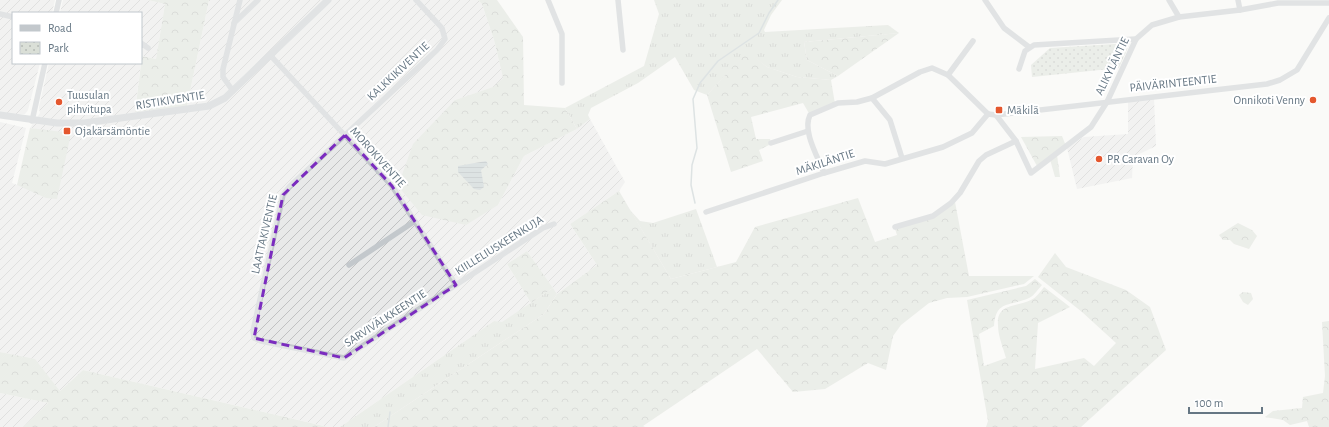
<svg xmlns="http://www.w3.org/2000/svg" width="1329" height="427" viewBox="0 0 1329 427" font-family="'Alegreya Sans',sans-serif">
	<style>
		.industrial { fill: url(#industrial-furrows) }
		.grass { fill: url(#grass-tufts) }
		.forest { fill: url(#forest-crowns) }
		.park { fill: url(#park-dots) }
		.water { fill: url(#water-rules) }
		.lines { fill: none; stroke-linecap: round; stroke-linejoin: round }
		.stream { stroke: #bbc7cb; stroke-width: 1.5 }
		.minor { stroke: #c3c8cc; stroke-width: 5.5 }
		.tertiary { stroke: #c3c8cc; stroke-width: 7 }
		.marked { fill: none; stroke: #7b2cbf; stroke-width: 3; stroke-dasharray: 8 5; stroke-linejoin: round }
		.poi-dot { fill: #e4572e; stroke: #fff; stroke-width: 1.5 }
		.labels { text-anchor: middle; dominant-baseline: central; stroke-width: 4; stroke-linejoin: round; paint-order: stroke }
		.street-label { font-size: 12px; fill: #657683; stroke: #fff }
		.poi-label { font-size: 12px; fill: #657683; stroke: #fff; text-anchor: start }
	</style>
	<defs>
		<pattern id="industrial-furrows" width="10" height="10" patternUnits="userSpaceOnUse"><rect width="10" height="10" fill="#e8e9e9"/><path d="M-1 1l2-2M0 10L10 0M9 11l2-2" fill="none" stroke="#c0c1c2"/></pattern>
		<pattern id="grass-tufts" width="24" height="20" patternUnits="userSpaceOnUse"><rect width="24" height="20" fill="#dadfd7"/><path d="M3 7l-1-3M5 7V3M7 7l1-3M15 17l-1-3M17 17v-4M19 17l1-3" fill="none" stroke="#b4b9b4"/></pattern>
		<pattern id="forest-crowns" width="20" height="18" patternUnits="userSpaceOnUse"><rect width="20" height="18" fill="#dadfd7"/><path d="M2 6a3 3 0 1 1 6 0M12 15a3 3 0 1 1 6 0" fill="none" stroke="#b4b9b4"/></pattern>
		<pattern id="park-dots" width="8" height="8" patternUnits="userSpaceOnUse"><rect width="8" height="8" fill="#dadfd7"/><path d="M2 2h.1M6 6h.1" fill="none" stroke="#b4b9b4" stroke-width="1.8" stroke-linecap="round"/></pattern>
		<pattern id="water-rules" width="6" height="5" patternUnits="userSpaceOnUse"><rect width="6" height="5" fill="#bbc7cb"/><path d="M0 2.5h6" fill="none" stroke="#9ca6aa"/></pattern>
	</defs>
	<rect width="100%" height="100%" fill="#fafaf8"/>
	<g class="industrial">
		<polygon points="0,0 55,0 52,13 13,13 13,63 40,63 28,110 25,114 19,114 18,117 0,113"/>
		<polygon points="63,0 148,0 165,4 156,59 142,56 141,60 141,13 60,13"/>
		<polygon points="209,0 478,0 482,4 494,40 503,78 494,87 455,100 498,205 524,156 577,129 590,119 625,182 619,191 570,224 597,265 557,294 527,251 507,264 531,303 502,323 494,321 340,427 328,427 83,370 60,391 35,360 0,352 0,122 26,128 12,183 17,185 58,133 30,128 40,113 39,107 49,63 141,63 135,111 187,106"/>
		<polygon points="1154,98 1156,146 1133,157 1132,178 1077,189 1067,148 1084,137 1128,134 1128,100"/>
		<polygon points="0,393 48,403 23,427 0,427"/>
	</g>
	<g class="grass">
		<polygon points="654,0 782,0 771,15 764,30 765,32 888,25 899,33 804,42 807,60 838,76 831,80 797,77 767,67 747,52 707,95 694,90 675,57 638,83 591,108 588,115 590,119 577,129 565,108 644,66 659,14"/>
		<polygon points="1057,155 1060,177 1055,177 1049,156"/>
		<polygon points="696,209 717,267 671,279 630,210 640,221 653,223"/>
		<polygon points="553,288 557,294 544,314 374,427 340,427 494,321 502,322"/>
	</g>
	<g class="forest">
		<polygon points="148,0 209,0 187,106 135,112 142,56 156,59 165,4"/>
		<polygon points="478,0 497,0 523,37 524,105 565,108 577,129 524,156 498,205 466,225 422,215 398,186 413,144 455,100 493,87 503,78 494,40 482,4"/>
		<polygon points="899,33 838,76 807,60 804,42"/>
		<polygon points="747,51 767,67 797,77 831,80 835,104 810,115 803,103 751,117 756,139 770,139 771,144 759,150 763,161 731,172 707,95"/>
		<polygon points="30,128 71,133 57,199 46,198 17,185"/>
		<polygon points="1062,136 1066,146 1037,166 1021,137"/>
		<polygon points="619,191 671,279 736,262 755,227 858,198 875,242 897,235 895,229 933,218 955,202 969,276 1034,276 1024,284 967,297 947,298 929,303 901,325 893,336 886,370 868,363 825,389 793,392 757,349 643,426 645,427 374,427 544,314 557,294 597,265 570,224"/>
		<polygon points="1238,223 1252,230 1257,236 1249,249 1234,244 1230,240 1223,240 1219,235"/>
		<polygon points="527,251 553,288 531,303 507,264"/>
		<path d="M 1055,253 L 1066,267 L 1126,290 L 1150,307 L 1166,350 L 1081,427 L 986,427 L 988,421 L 967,300 L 1026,286 L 1035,279 L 1042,285 C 1038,289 1034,296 1029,298 C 1009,307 996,300 994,326 L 979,334 L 984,366 L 1006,358 C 1003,347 998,336 998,325 C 996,303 1017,307 1031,300 C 1036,298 1041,291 1044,287 L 1070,307 L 1038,323 L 1035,369 L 1084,358 L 1094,366 L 1116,343 L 1082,312 L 1038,277 Z"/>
		<polygon points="1243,292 1251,293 1253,299 1248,305 1243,302 1239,295"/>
		<polygon points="1329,321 1329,427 1309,427 1307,421 1290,425 1283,420 1265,417 1273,411 1302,408 1303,397 1323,393 1325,376 1322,322"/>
		<polygon points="0,352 35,359 60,391 83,370 328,427 23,427 48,403 0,393"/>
	</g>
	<polygon class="park" points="1130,43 1119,68 1032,77 1031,65 1050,48"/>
	<polygon class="water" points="486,161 488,164 481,170 484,187 480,190 474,189 458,172 458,166"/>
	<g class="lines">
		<g class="stream">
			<polyline points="695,203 691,185 692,165 697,148 693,99 700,83 718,61 759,33 769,13 778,0"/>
			<polyline points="388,427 390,412"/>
		</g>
		<g class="minor">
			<polyline points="416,0 442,28 445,39 437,50 290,186 283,195 253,331 254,338 261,341 344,358 543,228 554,224"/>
			<polyline points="548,0 562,34 562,83"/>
			<polyline points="618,0 623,50"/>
			<polyline points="985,0 1004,28 1029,47"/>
			<polyline points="1169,0 1179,17"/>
			<polyline points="1238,0 1240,10"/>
			<polyline points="56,13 59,0"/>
			<polyline points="0,14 13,17"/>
			<polyline points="234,23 258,0"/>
			<polyline points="141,43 148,48"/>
			<polyline points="270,55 392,186 456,285"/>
			<polyline points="1019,69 1025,51 1034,45 1136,39"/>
			<polyline points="948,75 973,41"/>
			<polyline points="233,91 223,77 223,69 240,0"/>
			<polyline points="872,98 890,120 902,158"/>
			<polyline points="988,114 996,115 1267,84 1280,80 1297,70 1329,18"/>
			<polyline points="996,115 1016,141 1031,173 1091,127 1107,102 1136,39 1152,25 1179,17 1240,10 1278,3 1329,3"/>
			<polyline points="32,121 45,63"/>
			<polyline points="771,143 808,131"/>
			<path d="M 824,173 C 818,157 802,131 810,115 L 838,103 L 857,102 L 872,98 L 920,72 L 932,68 L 948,75 L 988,114"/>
			<polyline points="706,212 824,173 865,161 885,164 943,147 972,133 988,114"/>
			<polyline points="895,227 933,216 951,203 960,193 979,161 986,155 1016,141"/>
			<polyline points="349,265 415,221"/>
		</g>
		<polyline class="tertiary" points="0,115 57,123 84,123 209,106 225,98 328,0"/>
	</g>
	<path d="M0 0H1329V427H0ZM 345,135 L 392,186 L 456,285 L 344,358 L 254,338 L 283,195 Z" fill="#fafaf8" fill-opacity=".55" fill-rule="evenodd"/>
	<path class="marked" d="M 345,135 L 392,186 L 456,285 L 344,358 L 254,338 L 283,195 Z"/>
	<g class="poi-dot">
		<circle cx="1313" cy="100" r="4"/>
		<circle cx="59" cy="102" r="4"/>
		<rect x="995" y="106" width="8" height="8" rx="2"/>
		<rect x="63" y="127" width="8" height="8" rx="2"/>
		<circle cx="1099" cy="159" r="4"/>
	</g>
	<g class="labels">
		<g class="street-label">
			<text transform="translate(1112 66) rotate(-64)">ALIKYLÄNTIE</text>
			<text transform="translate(398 71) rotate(-43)">KALKKIKIVENTIE</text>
			<text transform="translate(1173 83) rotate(-6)">PÄIVÄRINTEENTIE</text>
			<text transform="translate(170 100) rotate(-9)">RISTIKIVENTIE</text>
			<text transform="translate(378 157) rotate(48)">MOROKIVENTIE</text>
			<text transform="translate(825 162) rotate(-18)">MÄKILÄNTIE</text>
			<text transform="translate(264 234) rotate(-77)">LAATTAKIVENTIE</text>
			<text transform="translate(499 245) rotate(-32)">KIILLELIUSKEENKUJA</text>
			<text transform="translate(385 318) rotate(-33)">SARVIVÄLKKEENTIE</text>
		</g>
		<g class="poi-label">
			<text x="67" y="95">Tuusulan<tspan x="67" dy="14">pihvitupa</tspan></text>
			<text x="1305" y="100" text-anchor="end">Onnikoti Venny</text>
			<text x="1007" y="110">Mäkilä</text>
			<text x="75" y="131">Ojakärsämöntie</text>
			<text x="1107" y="159">PR Caravan Oy</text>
		</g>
	</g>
	<rect x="12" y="12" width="130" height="52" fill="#ffffff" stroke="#c1c8cd"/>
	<rect x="20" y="25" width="20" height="6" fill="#c3c8cc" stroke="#c1c8cd"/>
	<text x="48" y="32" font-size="12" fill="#657683">Road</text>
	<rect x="20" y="42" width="20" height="12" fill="url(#park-dots)" stroke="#c1c8cd"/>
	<text x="48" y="52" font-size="12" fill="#657683">Park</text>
	<path d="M1189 407v6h73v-6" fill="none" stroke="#657683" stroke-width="2"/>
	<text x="1195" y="407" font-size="12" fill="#657683" stroke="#ffffff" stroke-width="3" paint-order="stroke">100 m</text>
</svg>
